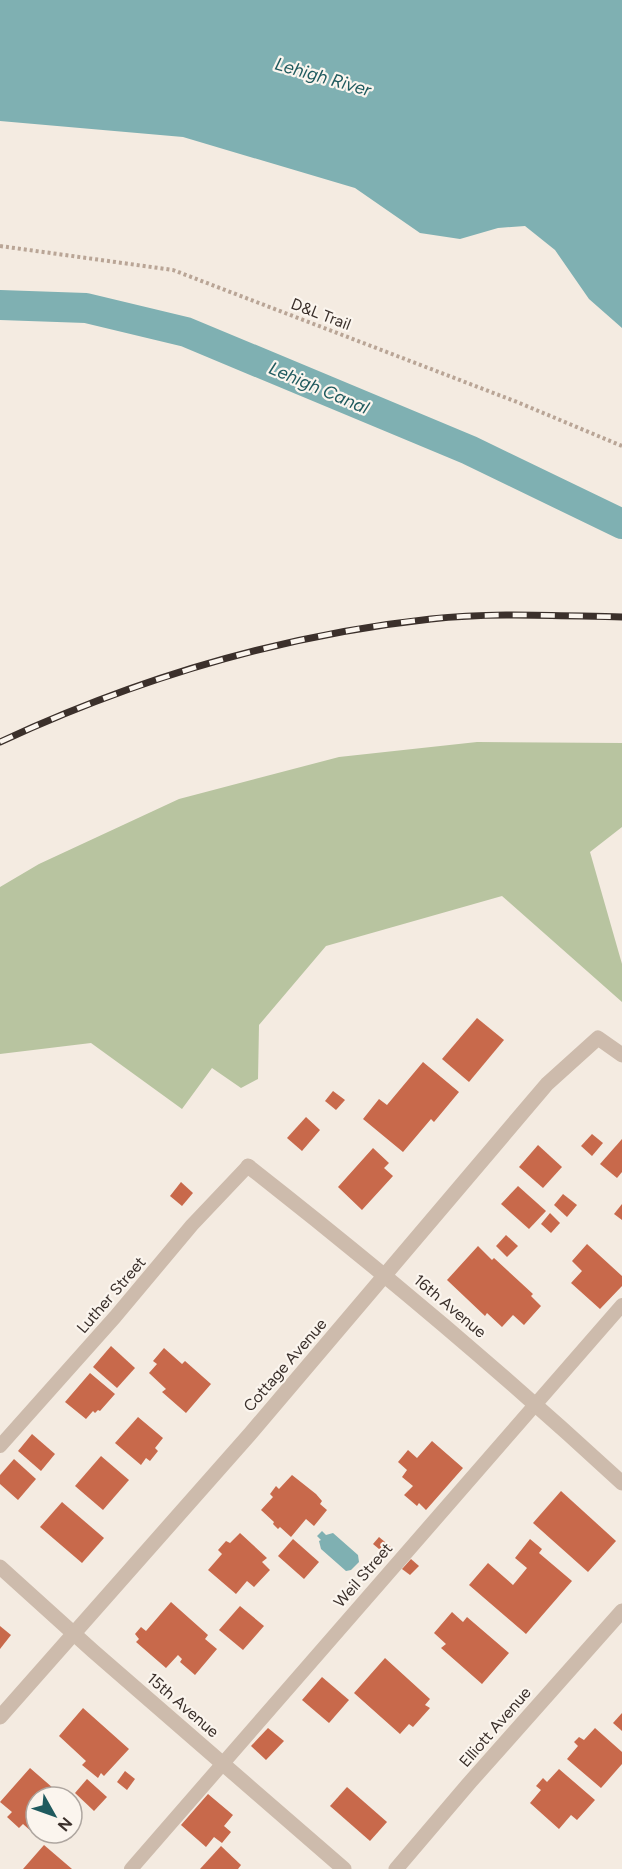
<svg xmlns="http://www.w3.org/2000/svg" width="622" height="1869" viewBox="0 0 622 1869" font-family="Figtree,sans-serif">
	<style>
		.green { fill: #b8c4a0 }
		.water { fill: #7fb0b2 }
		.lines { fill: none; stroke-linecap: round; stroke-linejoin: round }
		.canal { stroke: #7fb0b2; stroke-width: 30 }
		.building { fill: #c8694b }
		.path { stroke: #b9a596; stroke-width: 4; stroke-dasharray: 3 3; stroke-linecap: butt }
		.service { stroke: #cdbbac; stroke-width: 14 }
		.minor { stroke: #cdbbac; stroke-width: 15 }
		.rail-casing { stroke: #3b302b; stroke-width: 7 }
		.rail { stroke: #fbf5ee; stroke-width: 4.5; stroke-dasharray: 14; stroke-linecap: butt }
		.labels { text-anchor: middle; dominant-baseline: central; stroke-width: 4.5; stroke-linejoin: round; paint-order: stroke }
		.street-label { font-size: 16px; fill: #3b302b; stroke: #fbf5ee }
		.water-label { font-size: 18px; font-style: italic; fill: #1f5a5e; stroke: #fbf5ee }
	</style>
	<rect width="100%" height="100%" fill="#f4ebe1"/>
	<polygon class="green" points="477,742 622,743 622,827 590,852 622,964 622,1002 502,896 326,946 259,1025 258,1079 241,1088 212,1068 182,1109 91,1043 0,1054 0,887 39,864 179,799 339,757"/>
	<g class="water">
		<polygon points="0,0 622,0 622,328 589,299 555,250 525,226 498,228 460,239 420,233 355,188 183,137 0,121"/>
		<polygon points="322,1531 326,1535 333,1533 358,1555 359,1562 351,1570 346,1571 321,1549 319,1541 321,1540 317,1536"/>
	</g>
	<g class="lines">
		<polyline class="canal" points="0,305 86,308 186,332 469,450 622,524"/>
	</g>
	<g class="building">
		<polygon points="477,1018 504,1040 469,1082 442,1059"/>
		<polygon points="423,1062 459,1092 434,1122 431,1119 403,1152 363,1119 379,1099 387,1105"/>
		<polygon points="333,1091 345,1100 336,1110 325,1101"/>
		<polygon points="306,1117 320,1130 302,1151 287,1138"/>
		<polygon points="592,1134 603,1143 592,1156 581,1146"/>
		<polygon points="622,1139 622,1172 617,1178 600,1164"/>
		<polygon points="538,1145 562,1167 543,1188 519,1167"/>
		<polygon points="373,1148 389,1163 384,1168 393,1176 362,1210 338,1187"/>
		<polygon points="181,1182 193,1193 182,1206 170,1196"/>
		<polygon points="518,1186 546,1211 529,1229 501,1204"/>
		<polygon points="563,1194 577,1205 567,1217 554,1205"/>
		<polygon points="622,1204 622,1220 614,1214"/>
		<polygon points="550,1213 560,1223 551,1233 541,1224"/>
		<polygon points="506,1235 518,1246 507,1257 496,1246"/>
		<polygon points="587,1244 622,1276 622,1286 600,1309 571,1283 582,1271 572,1261"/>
		<polygon points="478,1246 492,1260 494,1258 533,1294 531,1296 541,1306 524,1325 513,1315 502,1327 487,1313 485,1316 447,1280"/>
		<polygon points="111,1346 135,1368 117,1388 93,1367"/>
		<polygon points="164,1348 182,1364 185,1361 211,1384 186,1413 162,1392 166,1389 149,1373 157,1364 153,1361"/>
		<polygon points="90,1373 115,1394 100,1411 98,1410 95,1413 93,1411 86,1419 65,1402"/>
		<polygon points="138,1417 163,1438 155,1448 158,1451 150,1461 146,1458 141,1465 115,1443"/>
		<polygon points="32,1434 55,1454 41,1471 18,1451"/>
		<polygon points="432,1441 463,1468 426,1510 419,1503 417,1506 404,1495 413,1486 402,1477 407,1470 398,1462 408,1450 417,1458"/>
		<polygon points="101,1456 129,1480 103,1510 75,1486"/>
		<polygon points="14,1459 36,1479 18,1500 0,1484 0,1475"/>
		<polygon points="292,1475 316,1494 322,1501 320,1504 327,1510 314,1526 306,1519 291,1537 280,1527 278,1529 273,1524 274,1522 261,1510 273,1497 270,1494 276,1486 279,1489"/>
		<polygon points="561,1491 616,1541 588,1572 533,1523"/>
		<polygon points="62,1502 104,1538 82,1563 40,1527"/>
		<polygon points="240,1533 267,1558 262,1562 270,1570 254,1587 247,1581 236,1594 208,1570 222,1554 218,1550 226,1541 230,1543"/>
		<polygon points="379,1537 391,1547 385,1554 373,1544"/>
		<polygon points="293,1539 319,1562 304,1579 278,1556"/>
		<polygon points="530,1539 542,1549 539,1553 572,1581 526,1634 469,1585 488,1563 513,1585 527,1568 515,1558"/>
		<polygon points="411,1559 419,1566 410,1575 402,1569"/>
		<polygon points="171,1602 208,1635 205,1639 217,1649 195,1675 180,1662 182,1659 178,1655 166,1668 136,1642 139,1639 135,1634 141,1627 146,1631"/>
		<polygon points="240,1606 264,1626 243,1650 219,1630"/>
		<polygon points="452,1612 463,1622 467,1617 509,1653 482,1684 441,1648 446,1644 434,1633"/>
		<polygon points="0,1626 11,1635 0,1649"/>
		<polygon points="385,1658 430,1699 425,1705 430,1708 413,1727 409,1724 400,1734 354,1693"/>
		<polygon points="322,1677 349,1700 329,1723 302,1700"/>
		<polygon points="83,1708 129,1749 104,1776 101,1773 98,1778 82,1765 86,1761 59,1736"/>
		<polygon points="622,1713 622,1731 613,1723"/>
		<polygon points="268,1728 284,1741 266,1760 251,1746"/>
		<polygon points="595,1728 622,1752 622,1764 601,1788 567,1759 578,1746 574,1742 579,1737 584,1740"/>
		<polygon points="30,1768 61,1795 59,1797 36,1797 36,1827 32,1832 23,1824 19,1828 7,1817 12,1812 0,1802"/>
		<polygon points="559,1769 595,1800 577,1820 571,1815 559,1829 530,1803 541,1790 536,1786 543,1778 547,1782"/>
		<polygon points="125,1771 135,1779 127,1790 117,1782"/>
		<polygon points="87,1779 107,1797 94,1811 75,1793"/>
		<polygon points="347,1787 387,1822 370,1841 330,1806"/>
		<polygon points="208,1794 233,1815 224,1826 231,1832 222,1843 214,1837 206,1847 181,1825"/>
		<polygon points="44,1845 72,1869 23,1869"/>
		<polygon points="221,1846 241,1865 238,1869 200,1869"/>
	</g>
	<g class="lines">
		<polyline class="path" points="0,246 173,270 517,402 622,446"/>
		<g class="service">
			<polyline points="0,1446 115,1317 192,1225 248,1166"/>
			<polyline points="131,1869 622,1305"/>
		</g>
		<g class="minor">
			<path d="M 248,1166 C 377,1267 502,1372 622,1483"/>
			<polyline points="0,1567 93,1651 344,1869"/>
			<polyline points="0,1717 250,1434 547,1084 598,1038 622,1055"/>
			<polyline points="396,1869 471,1781 622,1611"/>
		</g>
		<g class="rail-casing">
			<path id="rail" d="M 0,742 C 136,679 282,635 431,619 C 494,612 559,616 622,617"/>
		</g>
		<use href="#rail" class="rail"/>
	</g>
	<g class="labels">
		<g class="street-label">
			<text transform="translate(321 314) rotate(21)">D&amp;L Trail</text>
			<text transform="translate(111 1295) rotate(-49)">Luther Street</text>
			<text transform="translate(450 1306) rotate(40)">16th Avenue</text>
			<text transform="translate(285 1365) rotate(-49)">Cottage Avenue</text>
			<text transform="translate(363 1575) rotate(-49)">Weil Street</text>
			<text transform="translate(183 1705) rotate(41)">15th Avenue</text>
			<text transform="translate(495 1727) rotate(-49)">Elliott Avenue</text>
		</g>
		<g class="water-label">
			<text transform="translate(323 77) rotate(16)">Lehigh River</text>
			<text transform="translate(319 388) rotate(23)">Lehigh Canal</text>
		</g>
	</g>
	<g transform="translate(54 1815) rotate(130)"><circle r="28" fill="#fbf5ee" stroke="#aea6a0" stroke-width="1.5"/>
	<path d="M0-4.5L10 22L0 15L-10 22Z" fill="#1f5a5e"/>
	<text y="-9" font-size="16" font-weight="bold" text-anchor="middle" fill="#3b302b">N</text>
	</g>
</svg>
